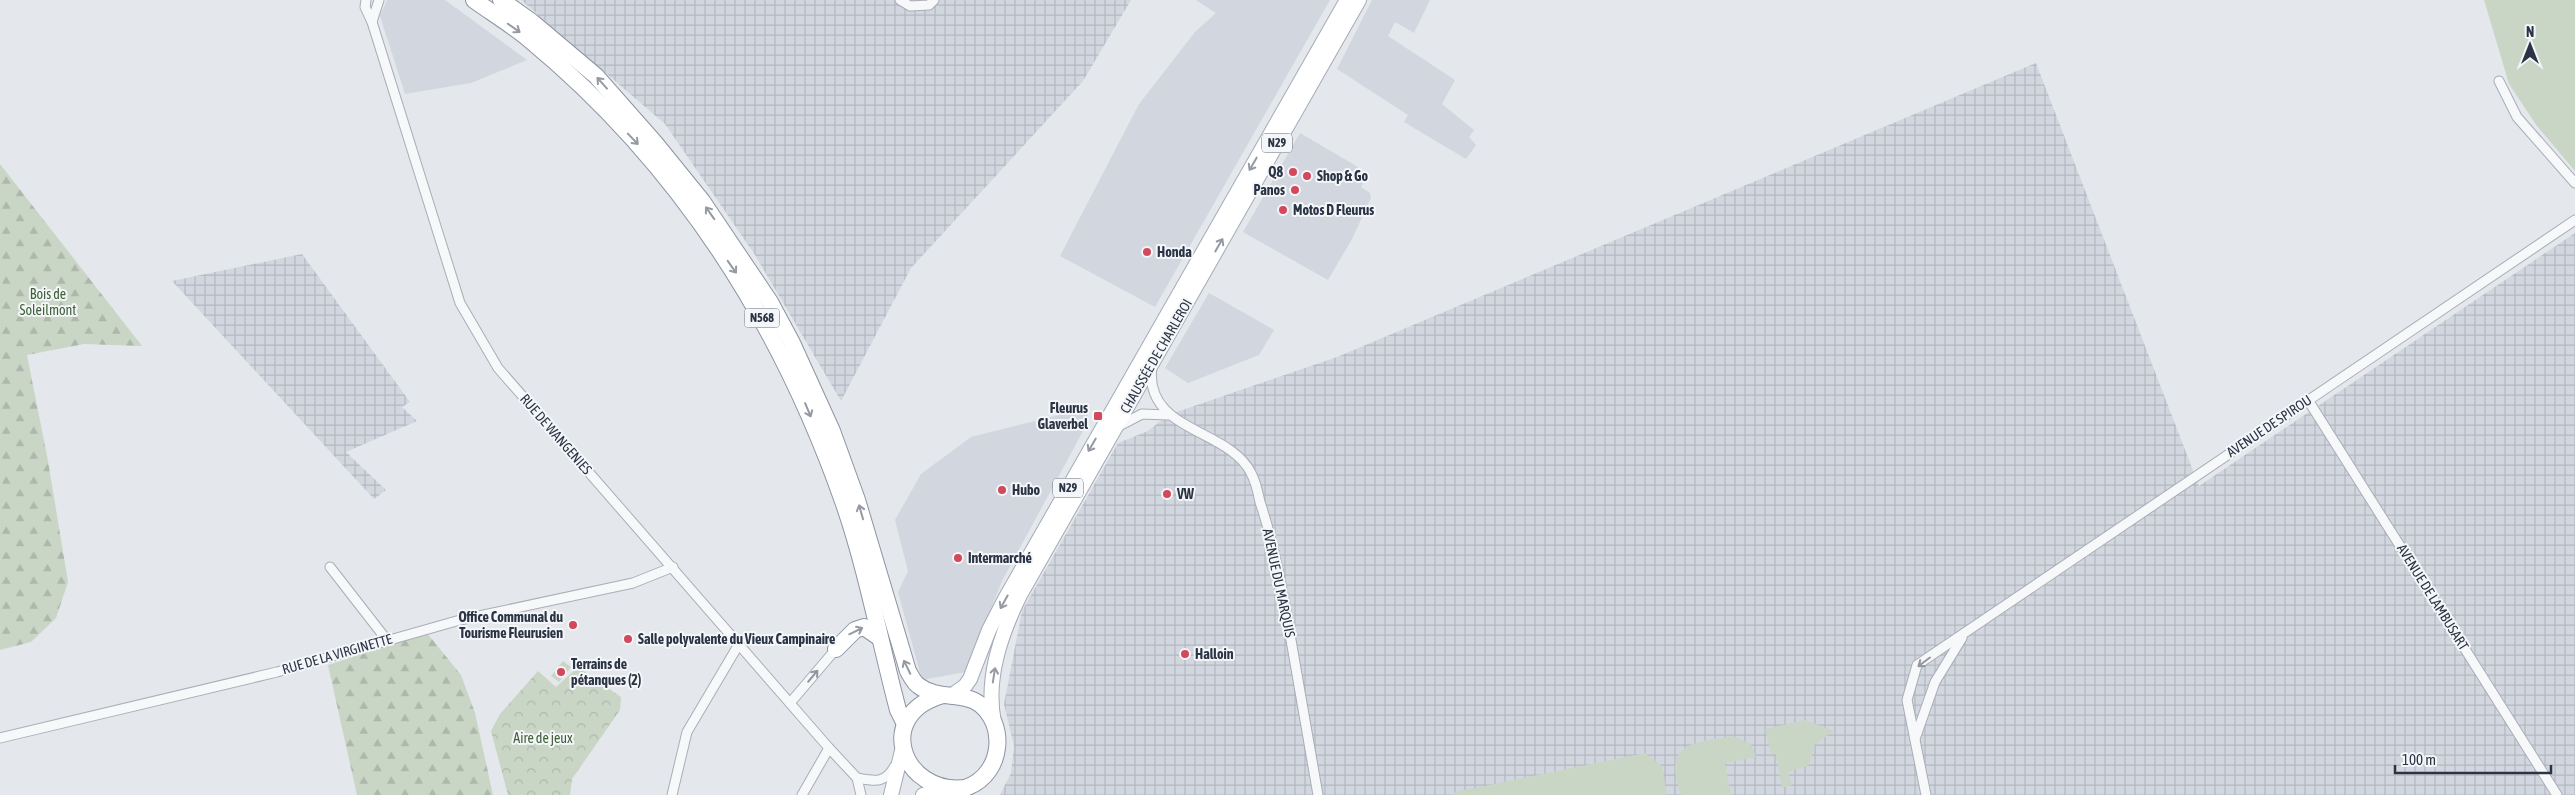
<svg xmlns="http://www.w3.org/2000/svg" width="2575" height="795" viewBox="0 0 2575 795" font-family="'Asap Condensed',sans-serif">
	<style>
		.built { fill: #d2d6de }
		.industrial { fill: url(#industrial-grid) }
		.green { fill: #c9d6c5 }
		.forest { fill: url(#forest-firs) }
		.park { fill: url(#park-crowns) }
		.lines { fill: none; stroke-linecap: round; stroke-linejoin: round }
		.street-casing { stroke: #a9aeb7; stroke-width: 11 }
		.primary-casing { stroke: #a3abb8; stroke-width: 16 }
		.highway-casing { stroke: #8b94a3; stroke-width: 18 }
		.street { stroke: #f7f8fa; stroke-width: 9 }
		.primary { stroke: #fff; stroke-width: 14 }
		.highway { stroke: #fff; stroke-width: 16 }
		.oneway { stroke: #959aa2 }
		.oneway2 { stroke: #9196a0 }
		.poi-dot { fill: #d1495b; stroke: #f4f6f9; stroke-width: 2 }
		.labels { text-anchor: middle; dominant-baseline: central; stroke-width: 4; stroke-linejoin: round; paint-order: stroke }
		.shield { fill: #f4f6f9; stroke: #676e7b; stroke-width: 1 }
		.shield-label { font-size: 12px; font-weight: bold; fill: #2b3445 }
		.poi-label { font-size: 14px; font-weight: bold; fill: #2b3445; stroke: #f4f6f9; text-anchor: start }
		.park-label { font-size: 14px; fill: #3f6138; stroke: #f4f6f9 }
		.street-label { font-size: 14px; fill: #2b3445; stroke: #f4f6f9 }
	</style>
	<defs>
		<pattern id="industrial-grid" width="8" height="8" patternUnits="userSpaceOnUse" patternTransform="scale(1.25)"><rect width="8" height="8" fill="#d2d6de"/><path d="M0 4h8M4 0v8" fill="none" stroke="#b4b8c0"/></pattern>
		<pattern id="forest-firs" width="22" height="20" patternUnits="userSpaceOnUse" patternTransform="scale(1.25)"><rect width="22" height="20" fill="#c9d6c5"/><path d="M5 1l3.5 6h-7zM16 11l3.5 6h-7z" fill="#adb8ab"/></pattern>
		<pattern id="park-crowns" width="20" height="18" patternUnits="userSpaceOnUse" patternTransform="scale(1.25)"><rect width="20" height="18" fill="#c9d6c5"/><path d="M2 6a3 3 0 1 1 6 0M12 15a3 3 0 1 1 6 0" fill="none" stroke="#adb8ab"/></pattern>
	</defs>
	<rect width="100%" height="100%" fill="#e4e7ec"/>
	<g class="built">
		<polygon points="387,0 445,0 527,60 471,83 405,94 380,16"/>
		<polygon points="1196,0 1330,0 1155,307 1060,256 1139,104 1195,32 1216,13"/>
		<polygon points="1372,0 1430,0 1414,33 1395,22 1388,36 1455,80 1442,104 1474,130 1469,137 1476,145 1466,159 1404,122 1408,115 1337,69"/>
		<polygon points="1300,133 1358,167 1350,181 1353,182 1358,175 1365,179 1361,187 1370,193 1371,198 1352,239 1328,280 1243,232"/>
		<polygon points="1209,293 1274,330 1259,355 1188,383 1165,368"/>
		<polygon points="1086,408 1089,420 1002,581 966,672 922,680 898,592 908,571 895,520 921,474 971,437"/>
	</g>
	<g class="industrial">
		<polygon points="521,0 1131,0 1083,81 911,268 841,401 755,255 665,124"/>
		<polygon points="2036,63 2199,486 2575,233 2575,795 1000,795 1011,773 1014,746 1004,704 1022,611 1118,443 1148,431 1168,415 1337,357"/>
		<polygon points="302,254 410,402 402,407 417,421 346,452 386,490 374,499 172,281"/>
	</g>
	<g class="green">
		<polygon points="2484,0 2575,0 2575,171 2537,126 2509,84"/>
		<polygon points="563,661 571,667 559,682 551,676"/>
		<polygon points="1805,720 1834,731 1815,744 1809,765 1788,772 1792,785 1782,788 1776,755 1771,753 1765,729"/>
		<path d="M 1733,736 L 1751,744 L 1756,757 L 1725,763 L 1731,795 L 1682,795 C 1678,790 1678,783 1676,777 C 1668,740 1708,741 1733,736 Z"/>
		<polygon points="1645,753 1662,766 1667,795 1452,795 1455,792"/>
	</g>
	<g class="forest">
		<polygon points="0,164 142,346 84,344 27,355 48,461 68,582 56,618 31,642 0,650"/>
		<polygon points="427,633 461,675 475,713 493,795 357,795 328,665"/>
	</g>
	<polygon class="park" points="578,667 621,697 620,710 572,779 570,795 508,795 491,731 500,714 538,671 556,687"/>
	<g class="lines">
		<g class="street-casing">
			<g id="street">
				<polyline points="366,0 365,7 372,22 460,303 498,368 829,748 857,778 861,795"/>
				<polyline points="900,0 910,6 929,5 934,0"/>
				<polyline points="372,22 379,0"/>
				<polyline points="2499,81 2517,117 2575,183"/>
				<path d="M 1152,366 C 1143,432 1229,428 1251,473 C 1256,482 1258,492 1260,502 C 1270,532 1277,562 1283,594 C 1295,661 1306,728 1318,795"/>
				<polyline points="2308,400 2557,795"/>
				<polyline points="1119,426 1142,414 1168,415"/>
				<polyline points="330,567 386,639"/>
				<polyline points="790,703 836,649"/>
				<polyline points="0,738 277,672 460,620 633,583 673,567"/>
				<polyline points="1915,739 1935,682 1962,638"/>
				<path d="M 857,778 C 874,781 885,784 894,767"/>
				<polyline points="672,795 687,732 739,644"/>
				<polyline points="802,795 829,748"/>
				<polyline points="1926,795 1907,700 1917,665 2575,220"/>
			</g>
		</g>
		<g class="primary-casing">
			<g id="primary">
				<polyline points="954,694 965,686 970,679 989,630 1005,599 1347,0"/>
				<path d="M 994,722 C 985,679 1001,634 1020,595 L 1359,0"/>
				<polyline points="891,795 902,751"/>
				<polyline points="923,795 939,789"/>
			</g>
		</g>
		<g class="highway-casing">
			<g id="highway">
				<path d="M 474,0 C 492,13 512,25 530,40 C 680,164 780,321 844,504 C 867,571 880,642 898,710 L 905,724"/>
				<path d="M 501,0 L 532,22 L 596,76 L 655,143 L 702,201 L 770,302 L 792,343 L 832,431 L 857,500 L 908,671 C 911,676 914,683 919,686 C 944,705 976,683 994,723 C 1000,738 998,757 989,770 C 983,779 974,785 965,788 C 902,795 873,714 943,695"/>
				<polyline points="836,649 855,630 864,627 880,638"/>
			</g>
		</g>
		<use href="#street" class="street"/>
		<use href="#primary" class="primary"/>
		<use href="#highway" class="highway"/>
	</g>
	<defs><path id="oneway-shaft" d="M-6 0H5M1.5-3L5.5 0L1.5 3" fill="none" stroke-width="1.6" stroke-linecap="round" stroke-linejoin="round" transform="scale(1.25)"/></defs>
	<g class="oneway">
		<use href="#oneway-shaft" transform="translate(514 28) rotate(35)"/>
		<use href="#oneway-shaft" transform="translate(602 83) rotate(-132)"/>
		<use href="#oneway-shaft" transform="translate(633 139) rotate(46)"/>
		<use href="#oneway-shaft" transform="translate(1253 164) rotate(120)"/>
		<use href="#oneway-shaft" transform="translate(710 213) rotate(-125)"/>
		<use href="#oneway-shaft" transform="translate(1219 245) rotate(-60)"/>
		<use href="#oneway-shaft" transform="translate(732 267) rotate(55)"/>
		<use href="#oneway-shaft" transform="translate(808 410) rotate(67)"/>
		<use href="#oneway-shaft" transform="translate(1092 445) rotate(120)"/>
		<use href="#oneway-shaft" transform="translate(861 512) rotate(-106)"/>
		<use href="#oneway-shaft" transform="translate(1004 602) rotate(119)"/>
		<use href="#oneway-shaft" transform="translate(856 631) rotate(-26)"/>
		<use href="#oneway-shaft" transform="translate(907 667) rotate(-116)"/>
		<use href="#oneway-shaft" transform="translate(994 675) rotate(-81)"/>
	</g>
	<g class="oneway2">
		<use href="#oneway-shaft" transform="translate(1924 662) rotate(143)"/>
		<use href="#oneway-shaft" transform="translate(813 676) rotate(-50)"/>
	</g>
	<g class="poi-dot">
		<circle cx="1293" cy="172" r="5"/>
		<circle cx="1307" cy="176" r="5"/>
		<circle cx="1295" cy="190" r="5"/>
		<circle cx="1283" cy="210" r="5"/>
		<circle cx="1147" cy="252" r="5"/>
		<rect x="1093" y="411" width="10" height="10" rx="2.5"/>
		<circle cx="1002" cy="490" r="5"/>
		<circle cx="1167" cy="494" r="5"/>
		<circle cx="958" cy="558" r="5"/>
		<circle cx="573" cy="625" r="5"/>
		<circle cx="628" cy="639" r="5"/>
		<circle cx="1185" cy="654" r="5"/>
		<circle cx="561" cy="672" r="5"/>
	</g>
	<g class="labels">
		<g class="shield">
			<rect x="1262" y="133.5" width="30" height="19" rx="4"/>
			<rect x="744.5" y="308.5" width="35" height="19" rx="4"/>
			<rect x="1053" y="478.5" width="30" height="19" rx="4"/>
		</g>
		<g class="shield-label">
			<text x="1277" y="143">N29</text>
			<text x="762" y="318">N568</text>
			<text x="1068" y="488">N29</text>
		</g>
		<g class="poi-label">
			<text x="1283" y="172" text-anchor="end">Q8</text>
			<text x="1317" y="176">Shop &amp; Go</text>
			<text x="1285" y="190" text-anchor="end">Panos</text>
			<text x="1293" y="210">Motos D Fleurus</text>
			<text x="1157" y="252">Honda</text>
			<text x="1088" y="408" text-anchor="end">Fleurus<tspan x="1088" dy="16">Glaverbel</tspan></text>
			<text x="1012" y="490">Hubo</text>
			<text x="1177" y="494">VW</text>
			<text x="968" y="558">Intermarché</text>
			<text x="563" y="617" text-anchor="end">Office Communal du<tspan x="563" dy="16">Tourisme Fleurusien</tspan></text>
			<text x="638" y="639">Salle polyvalente du Vieux Campinaire</text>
			<text x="1195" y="654">Halloin</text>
			<text x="571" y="664">Terrains de<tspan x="571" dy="16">pétanques (2)</tspan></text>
		</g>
		<g class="park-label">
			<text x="48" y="294">Bois de<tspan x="48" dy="16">Soleilmont</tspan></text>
			<text x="543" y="738">Aire de jeux</text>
		</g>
		<g class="street-label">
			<text transform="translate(1156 356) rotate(-60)">CHAUSSÉE DE CHARLEROI</text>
			<text transform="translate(2269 426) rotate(-34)">AVENUE DE SPIROU</text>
			<text transform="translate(556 434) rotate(49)">RUE DE WANGENIES</text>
			<text transform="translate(1279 583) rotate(78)">AVENUE DU MARQUIS</text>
			<text transform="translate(2433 597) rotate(58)">AVENUE DE LAMBUSART</text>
			<text transform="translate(337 654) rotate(-16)">RUE DE LA VIRGINETTE</text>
		</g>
	</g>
	<g transform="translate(2530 45)" stroke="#f4f6f9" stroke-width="4" paint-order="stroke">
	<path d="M0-4L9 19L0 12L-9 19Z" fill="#2b3445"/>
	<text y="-8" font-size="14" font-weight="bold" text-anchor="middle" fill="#2b3445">N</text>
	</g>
	<path d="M2395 765v8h156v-8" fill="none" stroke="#2b3445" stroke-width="2.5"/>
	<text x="2402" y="765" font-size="15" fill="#2b3445" stroke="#f4f6f9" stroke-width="4" paint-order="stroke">100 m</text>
</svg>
